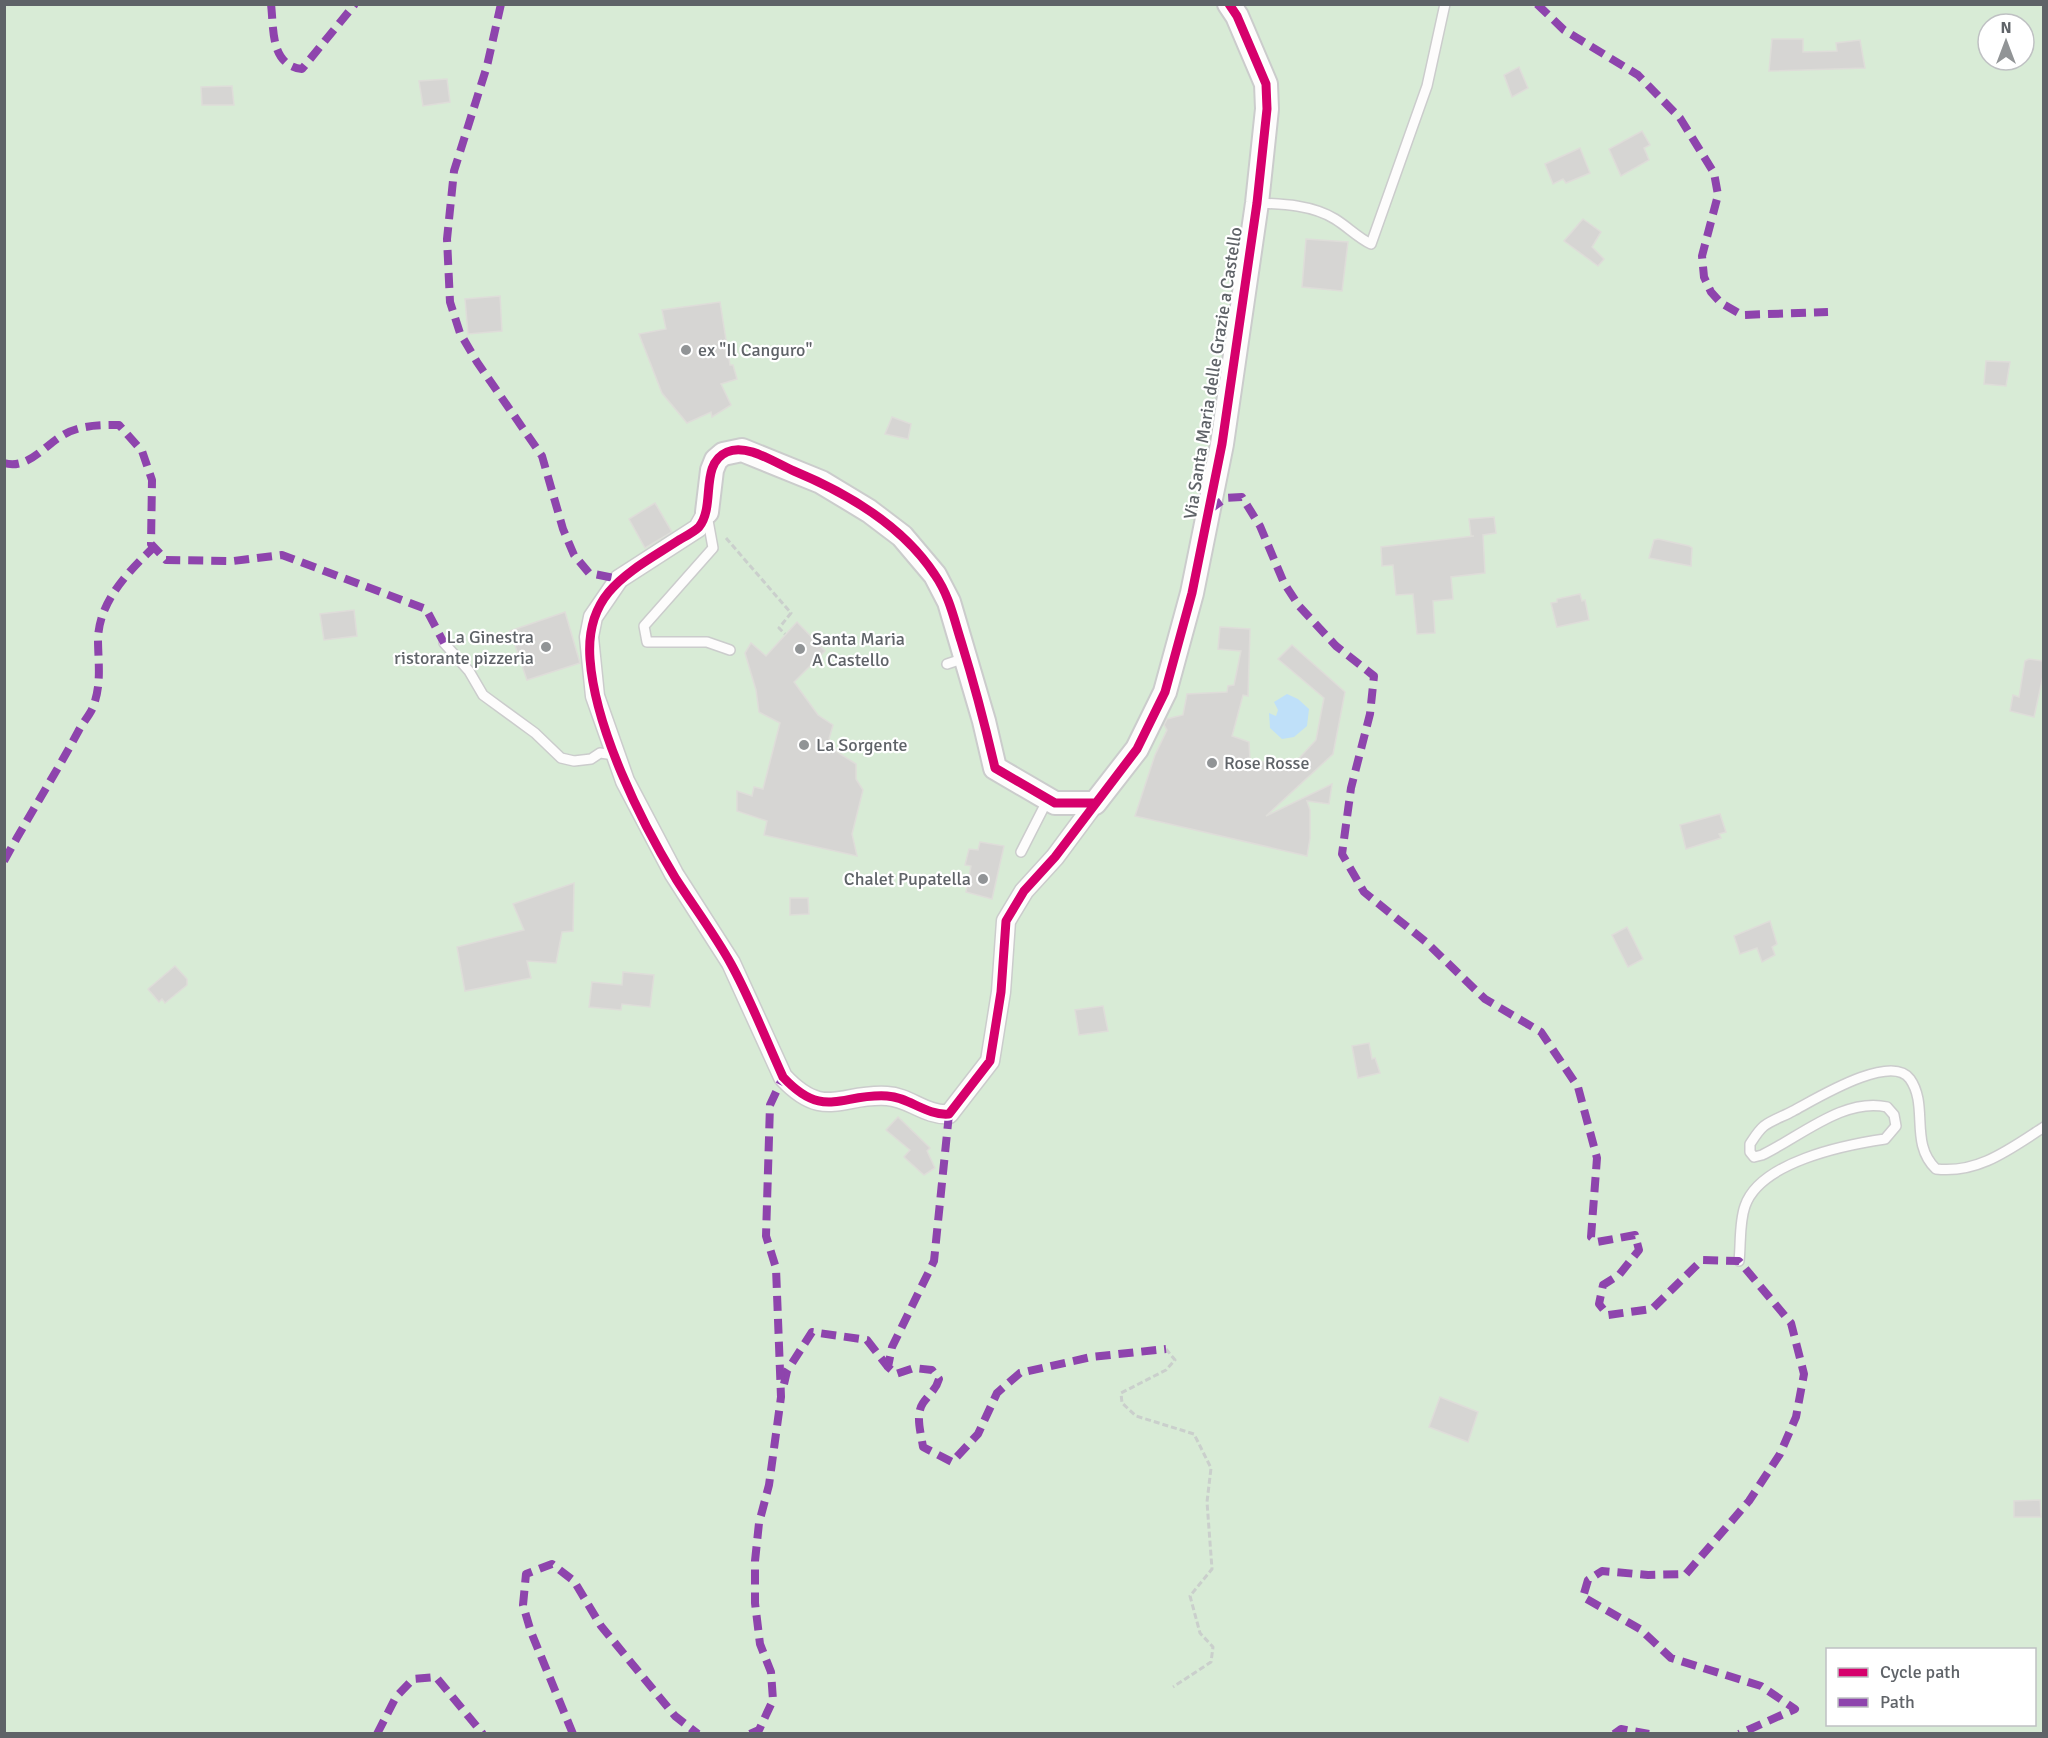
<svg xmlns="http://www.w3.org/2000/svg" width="2048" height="1738" viewBox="0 0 2048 1738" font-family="Signika,sans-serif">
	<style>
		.green { fill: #d8ebd6; fill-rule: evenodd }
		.water { fill: #bfe0f9 }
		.building { fill: #d6d5d3; stroke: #deddd9; stroke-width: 1.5 }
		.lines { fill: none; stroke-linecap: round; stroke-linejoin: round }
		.service-casing { stroke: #cbcccc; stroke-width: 12 }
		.minor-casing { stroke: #cbcccc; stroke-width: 21 }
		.tertiary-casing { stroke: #cbcccc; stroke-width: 26 }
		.path { stroke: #cacfcc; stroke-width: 3; stroke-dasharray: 6 3; stroke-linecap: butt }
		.service { stroke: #fdfcfc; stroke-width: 9 }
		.minor { stroke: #fdfcfc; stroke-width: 18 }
		.tertiary { stroke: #fdfcfc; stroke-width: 22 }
		.quiet { stroke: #8e44ad; stroke-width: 8; stroke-dasharray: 15 8; stroke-linecap: butt }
		.cycleway-casing { stroke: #fff; stroke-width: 13 }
		.cycleway { stroke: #d6006c; stroke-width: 9 }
		.poi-dot { fill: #919496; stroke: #fff; stroke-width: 2 }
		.labels { text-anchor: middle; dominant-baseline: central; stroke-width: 4.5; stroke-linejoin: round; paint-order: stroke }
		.poi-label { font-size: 18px; fill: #5f6368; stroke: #fff; text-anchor: start }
		.street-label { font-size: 18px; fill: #5f6368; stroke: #fff }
	</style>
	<rect width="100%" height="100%" fill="#efeeea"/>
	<path class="green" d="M 5,5 L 2043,5 L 2043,1733 L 5,1734 ZM 1988,24 L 2024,24 L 2024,60 L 1988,60 ZM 1828,1650 L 2034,1650 L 2034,1724 L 1828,1724 Z"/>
	<polygon class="water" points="1287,694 1298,699 1309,709 1307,726 1294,737 1282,739 1270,728 1269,713 1276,716 1278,710 1274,702"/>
	<g class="building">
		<polygon points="1772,39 1803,39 1803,52 1837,51 1836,43 1860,40 1865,68 1769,71"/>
		<polygon points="1519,67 1528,88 1512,97 1504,75"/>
		<polygon points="447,79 450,102 423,106 419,81"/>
		<polygon points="232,86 234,105 202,105 201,87"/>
		<polygon points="1642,131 1650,145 1644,148 1649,160 1621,176 1609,149"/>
		<polygon points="1580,148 1590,173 1566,183 1563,179 1553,184 1545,164"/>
		<polygon points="1583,219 1601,232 1592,247 1604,259 1598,266 1564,241"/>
		<polygon points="1306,239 1348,242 1342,291 1302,287"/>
		<polygon points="500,296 502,331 468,334 465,299"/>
		<polygon points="720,302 730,365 733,365 737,379 721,384 731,405 712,417 711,412 687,423 662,393 639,334 666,329 662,310"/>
		<polygon points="1986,361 2010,362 2006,386 1984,384"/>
		<polygon points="892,417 911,424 908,439 885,434"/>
		<polygon points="655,503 672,532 645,548 629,519"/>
		<polygon points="1494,517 1496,533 1483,535 1485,573 1451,577 1453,599 1433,601 1435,633 1417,634 1413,594 1396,595 1393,565 1382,566 1381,547 1474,536 1471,536 1469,519"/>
		<polygon points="1658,539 1689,546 1692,548 1691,566 1649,558 1654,540"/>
		<polygon points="1580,594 1582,601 1585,600 1589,620 1557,627 1551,603 1557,602 1557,599"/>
		<polygon points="354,610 357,636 324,640 320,614"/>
		<polygon points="565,612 580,663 527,680 510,631"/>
		<polygon points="797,622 825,651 794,682 818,715 833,725 829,739 837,752 856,764 856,779 863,790 852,834 857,856 764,835 767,821 737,811 737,791 752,796 754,787 763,789 780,723 759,712 756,690 745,653 751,643 766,656"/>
		<polygon points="1220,627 1250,629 1248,696 1243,695 1232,736 1249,742 1250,760 1292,766 1316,740 1324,698 1278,659 1292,645 1345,692 1333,754 1266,816 1332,784 1329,804 1307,801 1310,810 1310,838 1307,856 1135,816 1155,755 1167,730 1164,725 1167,719 1183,715 1187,694 1227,692 1228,686 1234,685 1241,651 1218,649"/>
		<polygon points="2029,659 2043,661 2043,676 2034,717 2010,711 2013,695 2019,697 2025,661"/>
		<polygon points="1720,814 1726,832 1719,834 1721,838 1686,849 1680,825"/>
		<polygon points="980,842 1004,846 992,899 966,892 971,866 965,865 969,849 978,850"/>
		<polygon points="574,883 573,931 562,932 556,963 527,961 531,978 465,991 457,947 524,930 513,904"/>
		<polygon points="790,898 808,898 809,914 790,915"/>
		<polygon points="1770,921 1777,944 1772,947 1775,955 1762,962 1757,948 1740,954 1734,936"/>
		<polygon points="1627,927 1643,959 1628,967 1612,935"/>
		<polygon points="175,966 187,979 187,985 165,1003 162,999 159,1002 148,989"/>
		<polygon points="623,972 654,975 650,1007 622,1004 621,1010 589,1007 592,982 622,985"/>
		<polygon points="1103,1006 1108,1031 1079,1035 1075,1010"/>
		<polygon points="1369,1043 1372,1059 1375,1058 1380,1073 1358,1078 1352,1046"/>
		<polygon points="898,1117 930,1148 927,1151 935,1168 924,1175 904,1157 910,1150 886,1130"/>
		<polygon points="1440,1397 1478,1412 1468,1442 1429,1427"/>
		<polygon points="2040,1500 2041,1517 2014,1517 2014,1501"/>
	</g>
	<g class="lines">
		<g class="service-casing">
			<g id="service">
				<path d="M 1257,203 C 1284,204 1312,205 1335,219 C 1348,227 1357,237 1371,244 L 1427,86 L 1445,4"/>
				<polyline points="707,515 713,548 644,626 647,642 707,642 730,650"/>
				<polyline points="444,643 469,671 483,695 535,733 561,758 574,761 591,759 600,753 615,755"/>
				<polyline points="947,664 965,658"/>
				<polyline points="1021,852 1048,799"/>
				<path d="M 1739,1261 C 1741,1244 1739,1223 1745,1206 C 1760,1162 1844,1145 1885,1139 L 1896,1126 L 1894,1115 L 1887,1107 C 1844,1097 1800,1137 1762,1155 L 1754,1157 L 1750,1152 L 1750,1144 C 1754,1138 1758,1131 1764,1126 C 1772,1120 1784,1116 1793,1111 C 1814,1100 1891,1052 1910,1079 C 1929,1106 1909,1143 1936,1169 C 1978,1174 2010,1149 2044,1127"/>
			</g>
		</g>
		<g class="minor-casing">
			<path id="minor" d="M 707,512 L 698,528 L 619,579 L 593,617 L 589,637 L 595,696 L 625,781 L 674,874 L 731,963 L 783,1077 C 824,1121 841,1093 887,1096 C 909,1097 926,1116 949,1114 L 990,1061 L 1001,992 L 1006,921 L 1024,891 L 1055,857 L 1095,803"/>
		</g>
		<g class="tertiary-casing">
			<polyline id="tertiary" points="707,512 712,470 716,460 723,454 742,450 821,482 869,511 902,536 935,575 949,602 984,721 995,768 1055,803 1095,803 1137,749 1165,692 1192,593 1222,444 1257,203 1267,109 1266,84 1237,16 1229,4"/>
		</g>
		<g class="path">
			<polyline points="726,538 791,613 779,628 785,634"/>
			<polyline points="1166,1349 1175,1360 1166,1370 1121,1393 1122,1403 1136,1416 1194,1434 1211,1468 1207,1502 1212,1569 1190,1596 1200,1633 1213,1647 1211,1662 1173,1687"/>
		</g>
		<use href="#service" class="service"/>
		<use href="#minor" class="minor"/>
		<use href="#tertiary" class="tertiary"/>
		<g class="quiet">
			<path d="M 271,4 C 274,29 270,65 302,69 L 355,4"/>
			<polyline points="501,4 487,66 454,171 447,239 450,302 460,333 477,362 542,456 563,529 574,555 589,573 619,579"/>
			<polyline points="1537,4 1564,30 1638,75 1680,118 1714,173 1718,195 1702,256 1704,277 1711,292 1721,303 1742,315 1828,312"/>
			<path d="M 4,463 C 28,470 45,445 63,435 C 80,425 100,425 119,425 L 142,451 L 152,480 L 151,544 L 166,560 L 233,561 L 282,555 L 426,609 L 444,643"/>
			<polyline points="1209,510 1226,498 1242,497 1260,526 1284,583 1299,606 1336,646 1374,676 1370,714 1351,788 1342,854 1364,892 1426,942 1485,999 1541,1032 1578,1087 1597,1158 1591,1237 1597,1242 1635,1235 1639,1250 1619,1275 1603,1285 1599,1304 1608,1315 1652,1309 1702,1260 1739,1261 1791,1323 1804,1374 1796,1417 1780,1454 1749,1501 1686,1574 1648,1575 1602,1571 1588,1580 1583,1597 1640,1629 1671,1658 1761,1686 1795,1709 1739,1734"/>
			<path d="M 4,861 C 28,817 55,775 79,730 C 83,722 90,715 93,707 C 102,684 98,662 98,639 C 99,601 129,571 154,547"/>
			<path d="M 949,1114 L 934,1261 L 892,1347 L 888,1367 L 896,1374 L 914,1368 L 932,1370 L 939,1379 C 936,1390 930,1393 923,1403 C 915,1415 921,1433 923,1447 L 952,1462 L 978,1434 L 997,1393 L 1020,1373 L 1091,1357 L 1166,1349"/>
			<polyline points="784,1384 787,1371 812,1332 867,1340 888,1367"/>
			<polyline points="377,1734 396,1697 413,1679 436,1677 483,1734"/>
			<polyline points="573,1734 531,1632 523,1605 526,1574 552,1564 574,1581 601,1626 675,1716 698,1734"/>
			<polyline points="750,1734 759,1730 773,1700 771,1672 760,1644 755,1603 755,1561 759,1523 769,1485 781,1397 776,1268 766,1236 770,1105 783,1077"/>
			<polyline points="1614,1734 1621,1729 1649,1734"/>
		</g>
		<g class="cycleway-casing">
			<path id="cycleway" d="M 1095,803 L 1055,803 L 995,768 C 985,725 974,683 961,641 C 954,619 949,595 935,575 C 903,526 847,493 794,471 C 775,463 747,443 727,452 C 699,464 716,506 699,527 C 694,532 686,536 679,540 C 630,572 585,591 590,659 C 595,728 640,820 676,879 C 694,907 715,935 731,964 C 751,1000 766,1040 783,1077 C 824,1121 841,1093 887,1096 C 909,1097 926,1116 949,1114 L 990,1061 L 1001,992 L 1006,921 L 1024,891 L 1055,857 L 1137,749 L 1165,692 L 1192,593 L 1222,444 L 1257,203 L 1267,109 L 1266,84 L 1237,16 L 1229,4"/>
		</g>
		<use href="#cycleway" class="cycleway"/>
	</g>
	<g class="poi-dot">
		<circle cx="686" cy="350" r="6"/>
		<circle cx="546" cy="647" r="6"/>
		<circle cx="800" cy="649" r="6"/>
		<circle cx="804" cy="745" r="6"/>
		<circle cx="1212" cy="763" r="6"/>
		<circle cx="983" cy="879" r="6"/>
	</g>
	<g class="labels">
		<g class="poi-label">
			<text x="698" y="350">ex "Il Canguro"</text>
			<text x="534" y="637" text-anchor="end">La Ginestra<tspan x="534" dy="21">ristorante pizzeria</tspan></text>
			<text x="812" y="639">Santa Maria<tspan x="812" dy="21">A Castello</tspan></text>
			<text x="816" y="745">La Sorgente</text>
			<text x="1224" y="763">Rose Rosse</text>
			<text x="971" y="879" text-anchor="end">Chalet Pupatella</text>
		</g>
		<g class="street-label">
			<text transform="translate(1213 373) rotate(-81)">Via Santa Maria delle Grazie a Castello</text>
		</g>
	</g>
	<rect width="2048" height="1738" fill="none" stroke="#5f6368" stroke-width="12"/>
	<rect x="1826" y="1648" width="210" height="78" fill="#ffffff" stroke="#bfc1c3" stroke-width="1.5"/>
	<rect x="1838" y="1668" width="30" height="9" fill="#d6006c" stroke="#bfc1c3" stroke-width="1.5"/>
	<text x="1880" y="1678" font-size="18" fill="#5f6368">Cycle path</text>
	<rect x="1838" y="1698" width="30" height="9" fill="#8e44ad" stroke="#bfc1c3" stroke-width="1.5"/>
	<text x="1880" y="1708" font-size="18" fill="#5f6368">Path</text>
	<g transform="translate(2006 42)"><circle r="28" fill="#ffffff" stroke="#bfc1c3" stroke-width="1.5"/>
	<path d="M0-4.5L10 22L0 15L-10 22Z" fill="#919496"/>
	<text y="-9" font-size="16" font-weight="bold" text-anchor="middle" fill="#5f6368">N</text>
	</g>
</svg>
